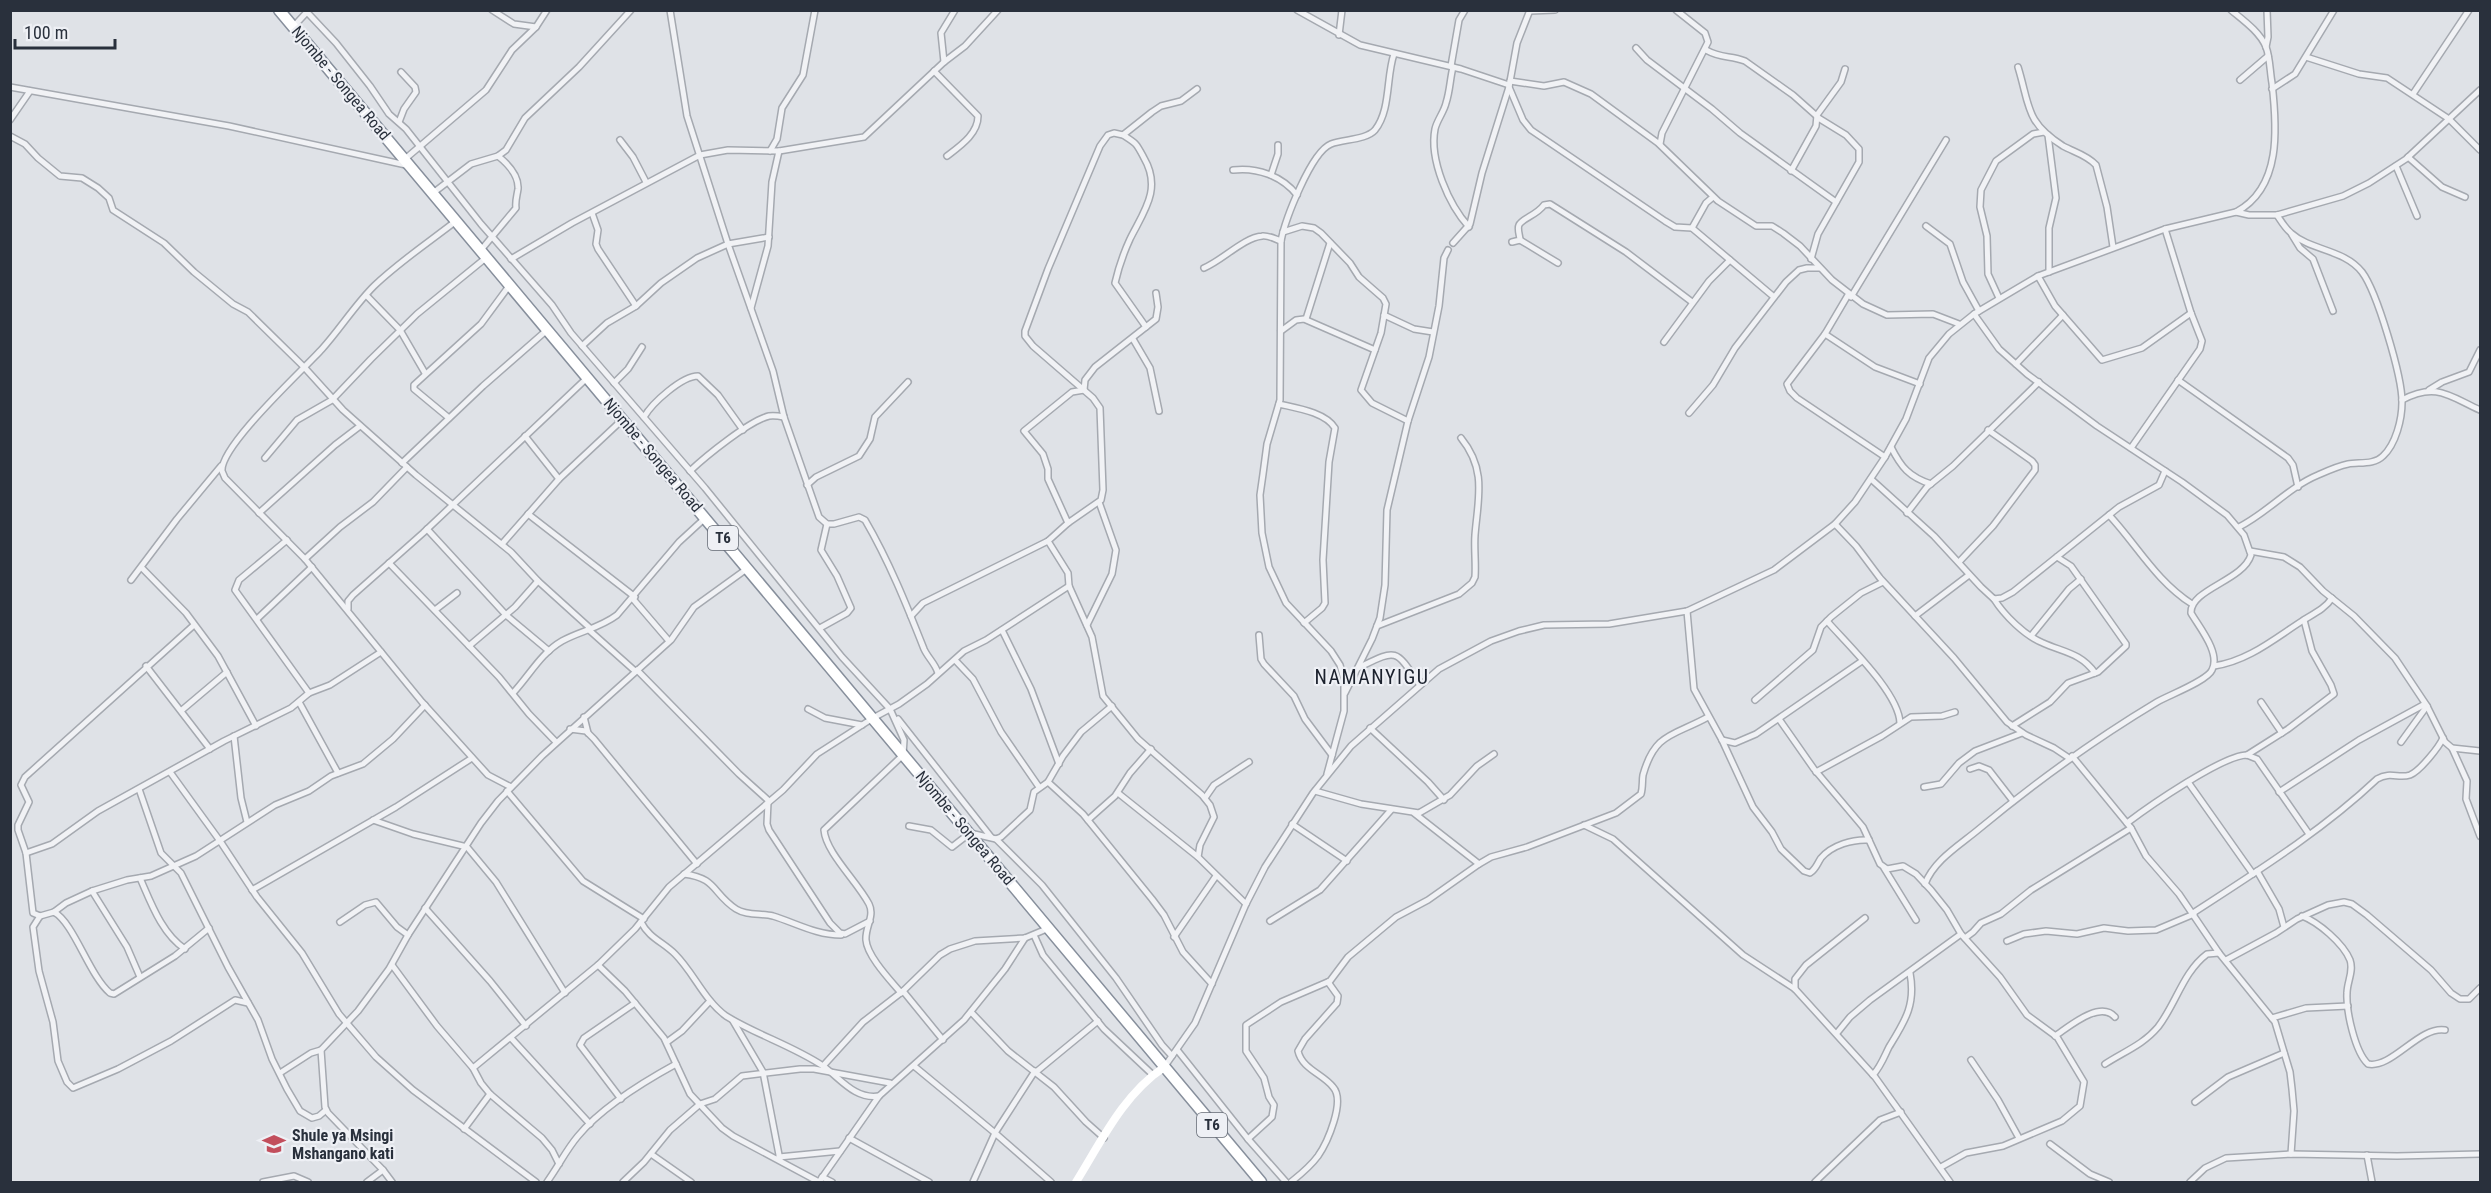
<svg xmlns="http://www.w3.org/2000/svg" width="2491" height="1193" viewBox="0 0 2491 1193" font-family="'Roboto Condensed',sans-serif">
	<style>
		.lines { fill: none; stroke-linecap: round; stroke-linejoin: round }
		.street-casing { stroke: #a5a9b0; stroke-width: 8 }
		.highway-casing { stroke: #878f9c; stroke-width: 13 }
		.street { stroke: #f1f2f5; stroke-width: 5 }
		.secondary { stroke: #fff; stroke-width: 8 }
		.highway { stroke: #fff; stroke-width: 10 }
		.labels { text-anchor: middle; dominant-baseline: central; stroke-width: 4.5; stroke-linejoin: round; paint-order: stroke }
		.shield { fill: #eef0f5; stroke: #646a74; stroke-width: 1.5 }
		.shield-label { font-size: 15px; font-weight: bold; fill: #29303c }
		.street-label { font-size: 16px; fill: #29303c; stroke: #eef0f5 }
		.poi-label { font-size: 16px; font-weight: bold; fill: #29303c; stroke: #eef0f5; text-anchor: start }
		.quarter-label { font-size: 20px; letter-spacing: 1.5px; fill: #1b212d; stroke: #eef0f5 }
	</style>
	<rect width="100%" height="100%" fill="#dfe2e7"/>
	<g class="lines">
		<g class="street-casing">
			<g id="street">
				<path d="M 305,10 L 336,43 L 370,86 L 389,114 L 406,129 L 481,224 L 552,305 L 571,333 L 705,488 L 842,657 L 890,709 L 904,740 L 903,755 L 824,830 C 826,853 857,881 869,904 C 875,916 865,927 866,940 C 867,956 891,981 901,993"/>
				<polyline points="492,10 514,24 536,27"/>
				<path d="M 670,10 L 687,116 L 728,244 L 773,371 L 784,417 L 819,517 L 827,524 L 834,524 L 859,517 L 865,520 C 889,561 907,606 924,649 C 928,658 935,663 938,673"/>
				<polyline points="1297,10 1360,45 1461,69 1509,85"/>
				<path d="M 2231,10 C 2243,20 2260,32 2266,47 C 2270,57 2270,72 2272,83 C 2277,127 2282,188 2236,212"/>
				<polyline points="1530,11 1555,10"/>
				<polyline points="293,27 307,12"/>
				<polyline points="1339,35 1342,10"/>
				<polyline points="2266,47 2268,37 2267,10"/>
				<polyline points="1636,48 1647,60 1712,109 1740,133 1836,202"/>
				<path d="M 1706,50 C 1722,59 1730,55 1745,61 L 1793,95 L 1820,119 L 1846,135 L 1859,149 L 1859,162 L 1818,234 L 1811,259"/>
				<polyline points="2306,57 2359,74 2387,78 2449,119 2480,150"/>
				<polyline points="944,62 941,33 955,10"/>
				<polyline points="1451,66 1459,20 1465,10"/>
				<path d="M 1453,67 C 1450,79 1450,91 1446,103 C 1444,112 1437,120 1435,129 C 1429,160 1449,205 1469,227"/>
				<path d="M 2018,67 C 2030,106 2025,122 2063,146 C 2074,152 2087,155 2096,165 L 2107,207 L 2113,247"/>
				<path d="M 934,71 L 978,116 C 978,134 960,146 947,156"/>
				<polyline points="2240,80 2268,56"/>
				<polyline points="1510,81 1544,86 1564,82 1591,94 1658,143 1718,201 1756,226 1772,226 1783,233 1800,246 1832,280 1863,304 1887,315 1933,314 1959,324"/>
				<polyline points="10,87 229,126 406,165"/>
				<polyline points="1509,87 1523,120 1531,130 1665,221 1675,227 1692,228 1774,297"/>
				<polyline points="2272,89 2295,74 2334,10"/>
				<polyline points="2413,94 2469,10"/>
				<polyline points="10,120 30,91"/>
				<polyline points="399,122 404,109 416,92 415,87 401,72"/>
				<path d="M 1123,135 C 1137,144 1136,143 1144,158 C 1162,189 1144,211 1130,239 C 1124,252 1118,270 1115,283 L 1146,327"/>
				<polyline points="2048,135 2056,198 2049,228 2049,272"/>
				<polyline points="10,136 25,144 38,158 60,176 82,178 98,188 109,198 113,210 164,243 194,272 233,304 248,312 304,367 343,410 416,475 511,552 538,581 591,629"/>
				<polyline points="620,140 633,157 646,182"/>
				<polyline points="1660,144 1662,133 1708,42 1705,33 1676,10"/>
				<polyline points="770,151 777,139 782,108 803,75 815,10"/>
				<polyline points="2408,157 2442,187 2465,197"/>
				<polyline points="405,159 486,90 512,50 536,27 547,10"/>
				<polyline points="2396,166 2417,216"/>
				<path d="M 1233,170 C 1257,167 1282,176 1297,195"/>
				<polyline points="1791,171 1816,126 1817,115 1841,82 1845,69"/>
				<polyline points="1271,175 1278,154 1278,145"/>
				<polyline points="433,193 471,164 498,156 506,150 525,118 579,67 631,10"/>
				<polyline points="592,213 598,230 596,244 598,249 636,306"/>
				<path d="M 456,221 C 429,242 399,262 374,286 C 355,305 340,329 322,349 C 303,370 220,446 222,471 L 225,478 L 305,559 L 422,702 L 488,775 L 511,787"/>
				<polyline points="1926,226 1950,244 1963,282 1979,311"/>
				<polyline points="1692,228 1706,203 1713,197"/>
				<polyline points="1283,232 1302,226 1314,228 1321,233 1350,263 1359,277 1383,298 1386,304 1381,333 1361,390 1372,403 1408,421"/>
				<polyline points="2292,235 2300,248 2313,259 2333,311"/>
				<polyline points="1520,240 1558,263"/>
				<path d="M 1512,242 L 1520,240 C 1520,236 1517,229 1519,225 C 1521,219 1537,215 1544,205 L 1550,204 L 1626,252 L 1692,302"/>
				<polyline points="1453,243 1470,224 1482,173 1509,87 1517,43 1530,10"/>
				<path d="M 481,250 L 516,208 C 515,201 517,196 518,189 C 519,175 508,164 498,156"/>
				<polyline points="511,259 572,223 700,155 728,150 779,151 864,137 944,62 965,46 998,10"/>
				<path d="M 1204,268 C 1223,260 1243,238 1262,236 C 1268,235 1275,239 1281,241"/>
				<polyline points="2038,276 2055,306 2102,360 2142,348 2191,313"/>
				<polyline points="366,295 400,330 425,373"/>
				<polyline points="1848,295 1825,334 1787,384 1790,391 1797,398 1885,457"/>
				<polyline points="1851,297 1946,140"/>
				<polyline points="1999,298 1988,274 1987,236 1980,207 1981,190 1996,161 2033,134 2044,132"/>
				<polyline points="751,308 768,246 772,182 779,151"/>
				<polyline points="1384,315 1414,329 1433,332"/>
				<polyline points="1306,319 1330,243"/>
				<polyline points="1281,331 1296,320 1304,319 1375,350"/>
				<polyline points="1825,334 1875,367 1920,384"/>
				<polyline points="1133,339 1150,368 1159,411"/>
				<polyline points="1664,342 1709,281 1730,260"/>
				<polyline points="582,346 607,323 636,306 661,283 697,258 728,244 769,237"/>
				<polyline points="2016,364 2063,315"/>
				<polyline points="2178,380 2288,458 2293,465 2298,487"/>
				<polyline points="614,383 628,369 642,347"/>
				<polyline points="2429,390 2442,382 2469,372 2480,350"/>
				<path d="M 2402,400 C 2436,382 2449,396 2480,410"/>
				<path d="M 1279,404 C 1296,408 1325,412 1335,428 L 1329,462 L 1323,560 L 1325,603 L 1322,608 L 1304,623"/>
				<polyline points="1689,413 1713,385 1735,348 1786,282 1799,270 1807,268 1819,268"/>
				<path d="M 644,417 C 652,403 682,376 698,376 L 718,395 L 743,430"/>
				<polyline points="449,418 414,389 414,385 481,324 509,286"/>
				<polyline points="525,436 559,479"/>
				<path d="M 1891,447 C 1901,467 1909,477 1931,484"/>
				<polyline points="2131,448 2200,349 2202,341 2191,313 2165,229"/>
				<polyline points="265,458 297,420 332,400 371,359 417,314 487,257"/>
				<polyline points="402,463 483,386 547,330"/>
				<path d="M 690,471 C 706,456 749,421 769,416 C 774,415 779,416 784,417"/>
				<polyline points="1871,479 1934,536 1981,587 1994,599 2002,598 2013,592 2119,507 2159,485 2165,471"/>
				<polyline points="807,485 816,477 859,456 870,439 875,417 908,382"/>
				<polyline points="259,513 335,445 360,426"/>
				<polyline points="1907,513 1927,487 1953,466 2039,382"/>
				<polyline points="528,514 635,597"/>
				<path d="M 2109,515 C 2137,545 2156,581 2192,604"/>
				<polyline points="1068,523 1048,479 1048,469 1043,454 1024,431 1072,392 1084,390 1085,380 1095,367 1156,319 1158,307 1156,293"/>
				<polyline points="1835,524 1856,546 1880,578 1954,658 2007,722 2026,735 2054,748 2069,758"/>
				<path d="M 2239,527 C 2267,513 2289,487 2318,475 C 2327,471 2338,466 2348,464 C 2359,462 2374,465 2383,456 C 2396,444 2402,419 2402,402 C 2402,376 2377,292 2362,272 C 2344,249 2311,251 2291,233 C 2285,228 2281,221 2277,215"/>
				<polyline points="427,529 506,615 549,651"/>
				<polyline points="287,540 239,580 235,590 309,693"/>
				<polyline points="1048,541 1068,573 1069,586 1092,637 1103,696 1138,739 1202,795 1210,805 1214,817 1200,845 1198,857 1246,904"/>
				<polyline points="502,544 559,479 622,420"/>
				<polyline points="2250,551 2284,557 2300,567 2323,591 2354,616 2395,658 2427,706 2445,742 2452,748 2467,781 2466,799 2480,836"/>
				<polyline points="305,559 340,527 373,502 407,467"/>
				<polyline points="1959,562 1993,526 2035,470 2035,465 2032,461 1988,430"/>
				<polyline points="389,563 499,677 529,714 556,742"/>
				<polyline points="142,568 186,613 218,656 256,726"/>
				<polyline points="131,580 177,519 221,466"/>
				<polyline points="633,599 669,641"/>
				<path d="M 1994,599 C 2004,615 2025,636 2043,643 C 2063,652 2081,653 2095,673"/>
				<polyline points="348,609 348,601 353,595 423,533 588,377"/>
				<polyline points="435,610 457,593"/>
				<path d="M 1687,611 L 1694,689 L 1722,740 L 1753,807 L 1772,832 L 1781,849 L 1804,871 L 1810,873 C 1816,869 1817,864 1821,858 C 1832,845 1853,839 1869,840"/>
				<polyline points="911,616 923,603 1048,541 1068,523 1101,500 1103,490 1100,408 1093,398 1033,346 1025,336 1025,331 1048,269 1100,146 1108,135 1114,133 1123,135 1152,112 1161,106 1181,101 1197,89"/>
				<polyline points="1915,616 1969,575"/>
				<polyline points="257,619 312,567"/>
				<path d="M 1827,621 C 1847,644 1899,693 1900,723"/>
				<path d="M 194,625 L 25,777 L 21,785 L 29,802 L 18,825 L 18,830 L 26,853 L 33,913 L 40,916 L 54,912 C 74,923 89,975 110,993 L 114,994 L 175,956 L 209,928"/>
				<polyline points="1087,625 1112,574 1116,550 1099,502"/>
				<path d="M 1377,626 L 1459,594 L 1472,583 L 1475,577 C 1476,563 1474,549 1475,535 C 1478,498 1487,470 1461,438"/>
				<polyline points="820,628 847,613 851,608 837,576 821,550 827,524"/>
				<polyline points="589,630 635,671"/>
				<polyline points="1002,630 1031,689 1059,764"/>
				<polyline points="1259,635 1261,659 1264,664 1294,696 1305,719 1332,755"/>
				<polyline points="2031,636 2069,589 2081,579"/>
				<polyline points="469,646 515,607 538,581"/>
				<polyline points="955,660 973,679 1001,732 1039,787"/>
				<polyline points="146,666 210,749"/>
				<path d="M 2214,666 C 2248,661 2274,639 2302,621 C 2313,614 2325,609 2332,598"/>
				<path d="M 1358,668 C 1397,649 1395,648 1419,684"/>
				<polyline points="637,670 739,774 769,801"/>
				<path d="M 513,693 C 529,676 541,653 562,641 C 580,631 600,628 617,615 L 679,542 L 704,519"/>
				<polyline points="1345,693 1372,639 1380,618 1385,585 1387,510 1408,421 1429,357 1439,306 1444,258 1448,250"/>
				<polyline points="1755,700 1813,650 1821,627 1831,617 1861,593 1883,582"/>
				<polyline points="299,702 338,773"/>
				<polyline points="2261,702 2282,733"/>
				<polyline points="808,709 825,718 862,725"/>
				<polyline points="182,710 227,672"/>
				<polyline points="584,717 588,733"/>
				<polyline points="898,719 991,837"/>
				<polyline points="1779,719 1814,769 1863,827 1880,864 1887,869 1903,866 1916,874 1931,890 1947,910 1961,934 2000,977 2027,1015 2057,1037 2084,1082 2080,1106 2062,1121 2003,1146 1966,1153 1941,1167"/>
				<polyline points="2012,726 2050,702 2068,683 2098,672 2126,646 2126,644 2071,566 2057,557"/>
				<polyline points="1370,728 1428,782 1444,800"/>
				<polyline points="570,729 586,731 594,739 697,864"/>
				<polyline points="234,736 241,798 247,822"/>
				<polyline points="1722,740 1735,743 1756,734 1862,661"/>
				<polyline points="2401,742 2427,706"/>
				<polyline points="2452,748 2480,751"/>
				<polyline points="2247,755 2288,729 2334,694 2331,685 2312,651 2304,620"/>
				<polyline points="2072,756 2131,828 2146,856 2179,894 2219,953 2275,1022 2290,1072 2292,1089 2294,1111 2291,1154"/>
				<polyline points="1970,769 1979,766 1989,770 2013,801"/>
				<polyline points="170,772 220,841 257,897 302,953 339,1014 376,1057 413,1090 536,1182"/>
				<polyline points="1816,772 1882,736 1911,717 1942,716 1955,712"/>
				<path d="M 1327,774 L 1344,711 L 1344,679 L 1340,665 L 1331,651 L 1286,603 L 1269,567 L 1262,533 L 1260,495 L 1263,474 L 1267,444 L 1280,400 L 1281,241 C 1285,220 1311,152 1331,144 C 1344,139 1366,140 1375,130 C 1391,110 1386,77 1394,54"/>
				<polyline points="1048,782 1083,814 1152,899 1164,915 1183,952 1212,984"/>
				<polyline points="2188,782 2253,874"/>
				<polyline points="1924,787 1941,784 1959,763 1975,751 2022,733"/>
				<polyline points="139,789 161,853 181,873 228,967 258,1020 272,1059 287,1089 300,1111 312,1118 319,1116 326,1110"/>
				<polyline points="507,791 583,881 644,919"/>
				<polyline points="1315,791 1361,804 1419,813 1450,795 1477,766 1494,754"/>
				<polyline points="2279,792 2359,740 2425,704"/>
				<polyline points="1118,793 1198,857"/>
				<polyline points="1205,798 1214,785 1249,762"/>
				<polyline points="768,802 767,824 769,830 830,923 840,933 845,934 870,921"/>
				<polyline points="1414,813 1479,864"/>
				<polyline points="373,820 413,834 467,847 496,882 565,993"/>
				<polyline points="1088,820 1115,796 1130,773 1151,749"/>
				<path d="M 2127,823 C 2148,807 2223,755 2247,755 L 2257,759 L 2309,834"/>
				<polyline points="1292,824 1347,861"/>
				<polyline points="1584,825 1613,839 1743,955 1795,989 1875,1077 1950,1182"/>
				<polyline points="909,826 931,830 952,847 970,833 996,839 1001,837 1030,810 1034,792 1048,782 1063,756 1081,732 1112,706"/>
				<polyline points="996,839 1042,885 1116,978 1162,1045 1172,1056"/>
				<polyline points="26,853 52,844 98,811 224,741 291,708 309,693 330,685 381,652"/>
				<polyline points="1884,868 1916,920"/>
				<polyline points="2257,871 2279,909 2284,927"/>
				<path d="M 684,874 C 717,878 712,893 736,909 C 747,916 761,913 773,916 C 796,923 816,935 841,935"/>
				<path d="M 140,878 C 151,903 162,934 185,949"/>
				<path d="M 1925,884 C 1934,860 1960,845 1979,829 C 2037,781 2092,741 2157,702 C 2169,695 2207,681 2212,670 C 2221,653 2199,627 2191,613 C 2190,589 2243,581 2251,555 L 2244,535 L 2227,515 L 2182,482 L 2097,426 L 2027,374 L 1999,349 L 1974,314"/>
				<polyline points="252,890 396,807 472,758"/>
				<polyline points="92,891 127,947 140,977"/>
				<polyline points="425,908 490,981 526,1026"/>
				<polyline points="54,912 66,903 92,891 127,880 151,876 196,856 275,805 309,791 331,776 363,764 393,739 425,705"/>
				<path d="M 2193,913 C 2256,872 2322,831 2377,779 C 2391,771 2398,779 2410,775 C 2420,771 2439,747 2443,738"/>
				<polyline points="40,916 33,927 39,971 53,1022 58,1061 67,1082 73,1088 118,1069 171,1041 235,1000 248,1003"/>
				<path d="M 2302,916 C 2318,922 2343,943 2350,960 C 2354,971 2347,982 2347,993 C 2346,1011 2355,1052 2368,1064 C 2392,1069 2419,1026 2445,1030"/>
				<polyline points="1270,921 1320,890 1391,810"/>
				<polyline points="340,922 365,905 376,902 397,927 408,935"/>
				<path d="M 641,922 C 649,938 663,942 675,954 C 694,973 704,1000 726,1016 C 757,1035 793,1046 823,1066 C 840,1078 855,1100 879,1096"/>
				<polyline points="1034,935 1043,955 1104,1029 1153,1075"/>
				<polyline points="1174,937 1216,876"/>
				<polyline points="1965,938 1973,932 1981,923 2001,914 2031,890 2131,828"/>
				<polyline points="2007,941 2024,934 2046,931 2077,934 2104,928 2128,931 2156,930 2194,914"/>
				<polyline points="2226,960 2276,933 2297,919 2328,905 2344,902 2352,904 2367,915 2431,970 2451,993 2460,999 2469,999 2480,988"/>
				<polyline points="392,965 437,1026 473,1068 481,1083 490,1094 542,1138 552,1150 559,1164"/>
				<polyline points="598,965 625,991 664,1038 690,1094 722,1128 733,1136 819,1182 879,1096 964,1020 1005,969 1025,938"/>
				<polyline points="1795,989 1795,979 1806,965 1865,918"/>
				<polyline points="903,991 943,1040"/>
				<polyline points="971,1012 1008,1051 1054,1087 1086,1122 1104,1138"/>
				<polyline points="2272,1018 2306,1008 2348,1006"/>
				<polyline points="733,1021 763,1072 780,1160"/>
				<polyline points="1837,1033 1850,1017 1870,1000 1961,934"/>
				<path d="M 2055,1036 C 2070,1026 2100,1000 2115,1017"/>
				<polyline points="511,1038 590,1124"/>
				<polyline points="667,1042 682,1031 710,1001"/>
				<polyline points="1178,1051 1248,1139 1286,1182"/>
				<polyline points="1971,1060 1998,1100 2019,1138"/>
				<path d="M 2105,1064 C 2123,1052 2143,1045 2158,1027 C 2176,1004 2183,972 2207,954 L 2219,953"/>
				<polyline points="823,1066 863,1022 903,991 940,955 950,949 975,941 1025,938 1049,928"/>
				<polyline points="914,1066 995,1133"/>
				<polyline points="1165,1066 1195,1023 1246,904 1265,867 1313,793 1351,746 1439,669 1491,641 1519,631 1544,625 1609,624 1687,611 1774,570 1835,524 1855,502 1885,457 1906,419 1929,358 1949,334 1974,314 2038,276 2165,229 2236,212 2249,215 2277,215 2343,196 2369,183 2406,159 2480,90"/>
				<polyline points="473,1068 598,965 635,929 669,887 783,790 817,754 873,718 899,704 927,684 964,651 986,640 1069,586"/>
				<polyline points="1036,1072 1098,1021"/>
				<polyline points="280,1073 311,1053 321,1050"/>
				<path d="M 1873,1075 C 1881,1066 1884,1057 1889,1047 C 1905,1021 1916,1005 1910,973"/>
				<polyline points="621,1099 580,1045 584,1038 635,1003"/>
				<polyline points="2195,1102 2228,1077 2284,1053"/>
				<polyline points="464,1129 490,1094"/>
				<polyline points="995,1133 1051,1182"/>
				<polyline points="849,1138 929,1182"/>
				<path d="M 1248,1139 L 1272,1117 L 1274,1105 L 1269,1097 L 1264,1078 L 1246,1051 L 1246,1025 L 1281,1002 L 1330,981 L 1348,957 L 1396,917 L 1428,900 L 1479,864 L 1491,857 L 1527,847 L 1616,813 L 1641,794 C 1643,787 1642,781 1643,775 C 1655,732 1674,736 1708,717"/>
				<polyline points="2050,1144 2090,1174 2109,1182"/>
				<polyline points="651,1154 691,1182"/>
				<polyline points="2367,1155 2372,1182"/>
				<polyline points="779,1157 840,1151"/>
				<polyline points="822,1177 832,1182"/>
				<polyline points="263,1182 294,1176 308,1182"/>
				<polyline points="367,1182 383,1170"/>
				<polyline points="392,1182 383,1170 328,1113 325,1107 321,1050 358,1011 389,969 408,935 481,823 498,801 542,756 671,640 694,607 748,568"/>
				<path d="M 547,1182 C 558,1167 566,1150 578,1136 C 601,1108 645,1081 676,1064"/>
				<polyline points="623,1182 644,1162 670,1130 700,1104 715,1099 742,1076 800,1069 814,1069 890,1083"/>
				<polyline points="973,1182 995,1133 1035,1071"/>
				<path d="M 1291,1182 C 1301,1174 1310,1167 1318,1156 C 1327,1143 1346,1101 1333,1087 C 1323,1074 1302,1069 1298,1051 L 1305,1039 L 1337,1003 L 1338,996 L 1328,982"/>
				<polyline points="1815,1182 1880,1120 1901,1112"/>
				<polyline points="2190,1182 2205,1168 2226,1158 2291,1154 2397,1156 2480,1154"/>
			</g>
		</g>
		<g class="highway-casing">
			<polyline id="highway" points="279,10 1261,1182"/>
		</g>
		<use href="#street" class="street"/>
		<path class="secondary" d="M 1076,1182 C 1101,1142 1123,1095 1163,1068"/>
		<use href="#highway" class="highway"/>
	</g>
	<defs>
		<g id="school-bare" transform="scale(1.8)"><path d="M0-5L7-2L0 1L-7-2ZM-4 1L0 2.5L4 1V4Q0 6-4 4Z" fill="#c24e5c" stroke="#eef0f5" stroke-width="2.5" paint-order="stroke"/></g>
	</defs>
	<g fill-rule="evenodd">
		<use href="#school-bare" x="274" y="1144"/>
	</g>
	<g class="labels">
		<g class="shield">
			<rect x="708" y="526" width="30" height="24" rx="4.5"/>
			<rect x="1197" y="1113" width="30" height="24" rx="4.5"/>
		</g>
		<g class="shield-label">
			<text x="723" y="538">T6</text>
			<text x="1212" y="1125">T6</text>
		</g>
		<g class="street-label">
			<text transform="translate(341 83) rotate(50)">Njombe - Songea Road</text>
			<text transform="translate(653 455) rotate(50)">Njombe - Songea Road</text>
			<text transform="translate(965 828) rotate(50)">Njombe - Songea Road</text>
		</g>
		<g class="poi-label">
			<text x="292" y="1135">Shule ya Msingi<tspan x="292" dy="18">Mshangano kati</tspan></text>
		</g>
		<g class="quarter-label">
			<text x="1372" y="677">NAMANYIGU</text>
		</g>
	</g>
	<rect width="2491" height="1193" fill="none" stroke="#29303c" stroke-width="24"/>
	<path d="M15 39v9h100v-9" fill="none" stroke="#29303c" stroke-width="3"/>
	<text x="24" y="39" font-size="18" fill="#29303c" stroke="#eef0f5" stroke-width="4.5" paint-order="stroke">100 m</text>
</svg>
